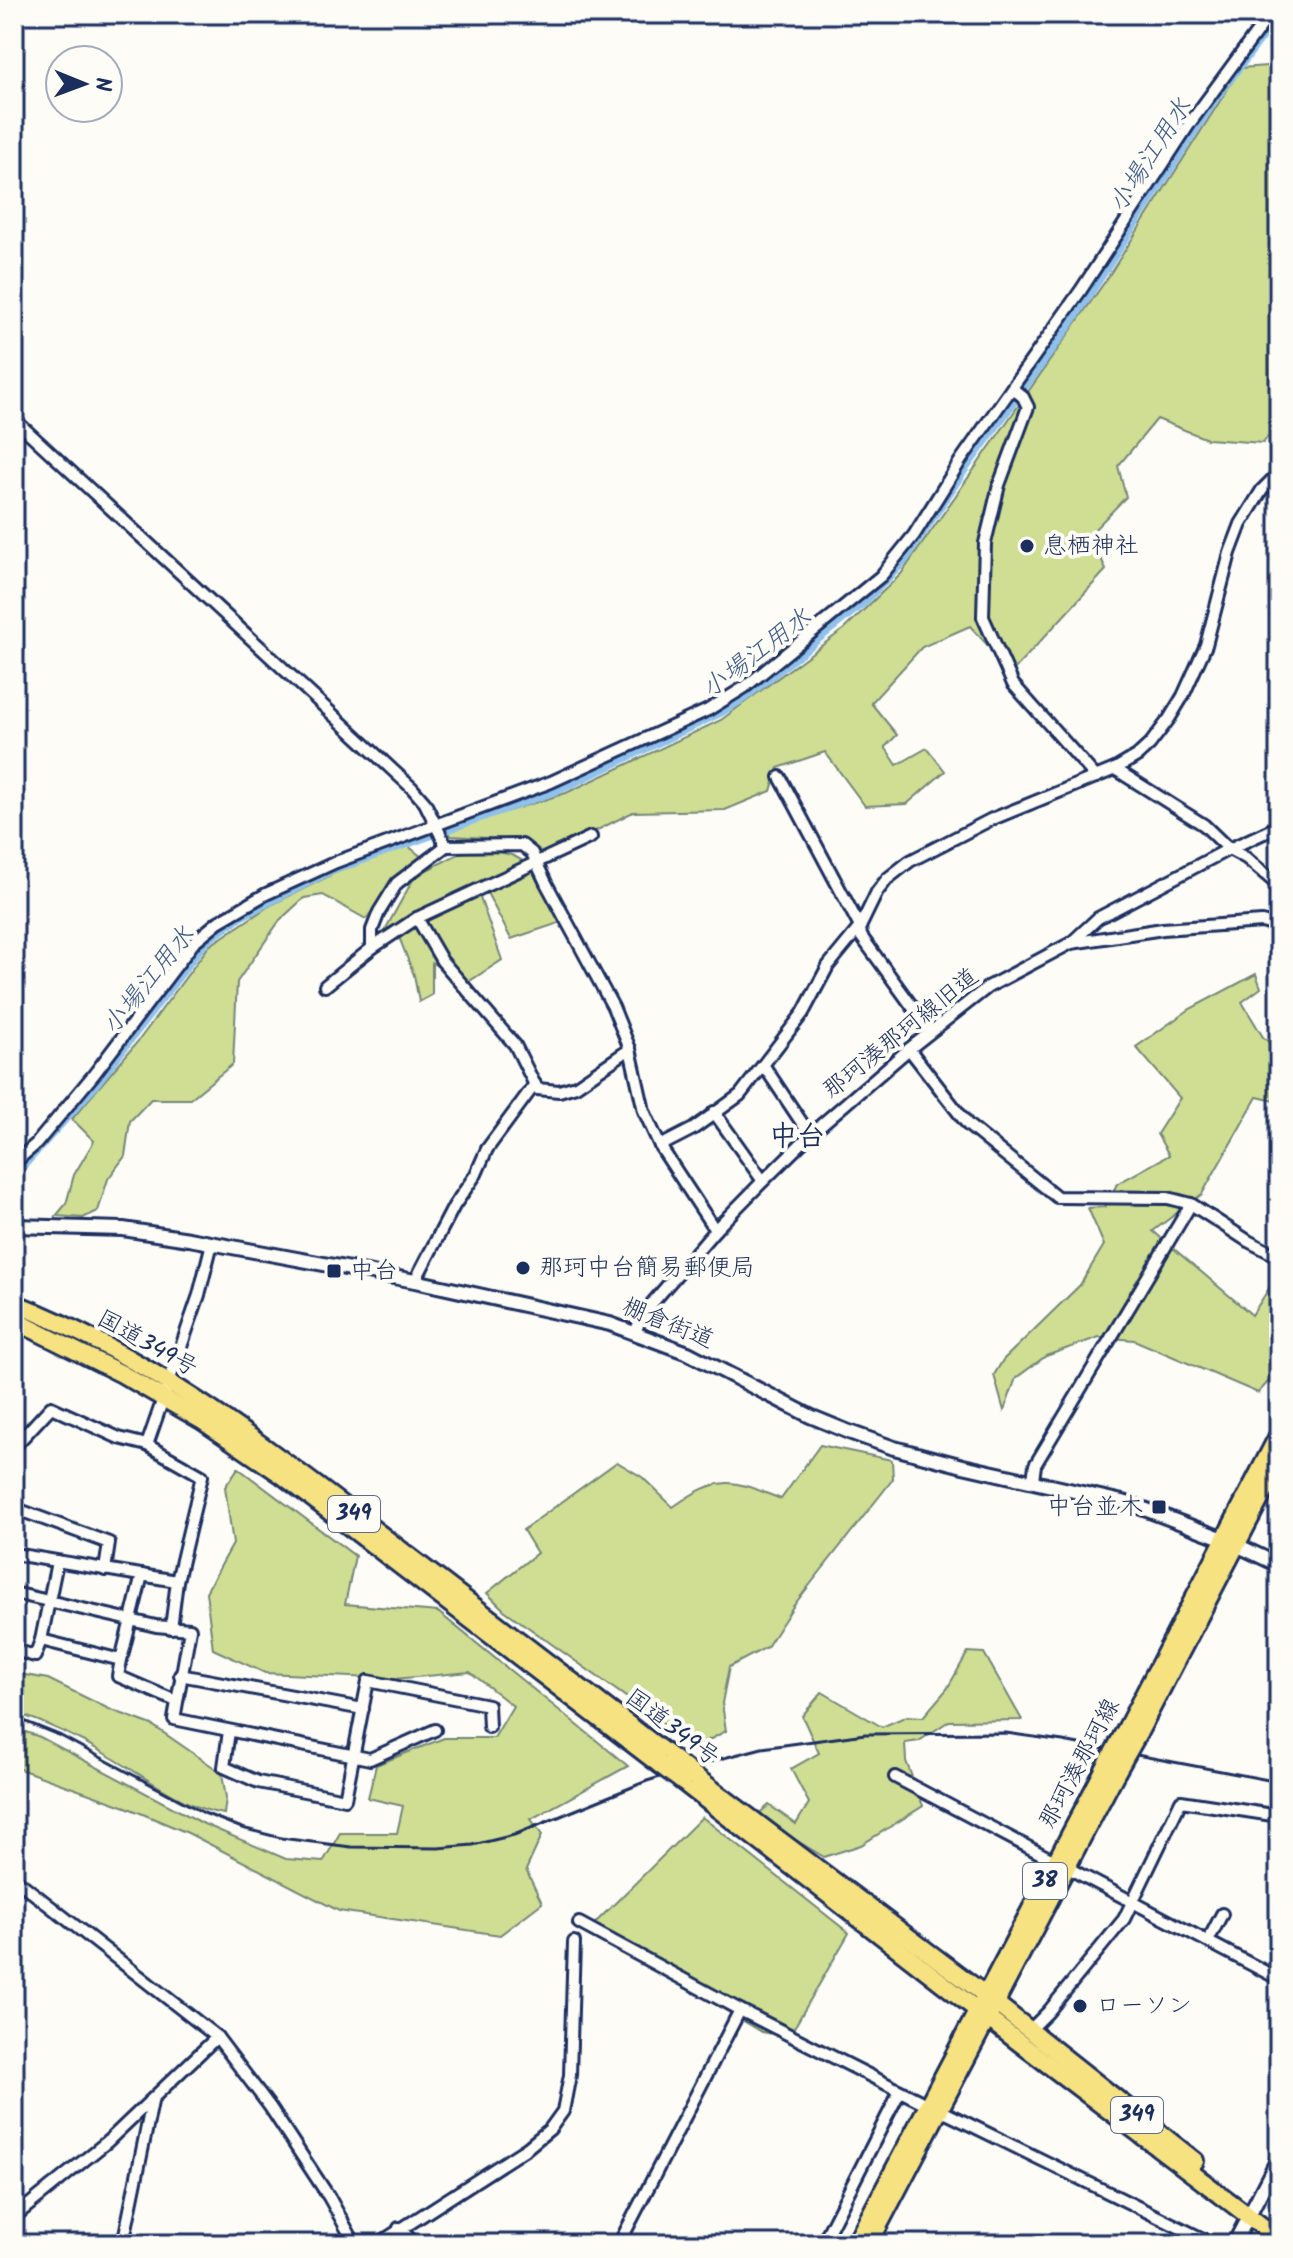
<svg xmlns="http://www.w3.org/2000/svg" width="1293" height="2258" viewBox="0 0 1293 2258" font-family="Kalam,'Klee One',sans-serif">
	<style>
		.green { fill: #cfde92; stroke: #758678; stroke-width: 2 }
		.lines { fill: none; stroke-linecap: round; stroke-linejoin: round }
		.canal { stroke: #90c1ec; stroke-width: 10 }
		.minor-casing { stroke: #1b2f5e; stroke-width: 16 }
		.tertiary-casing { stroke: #1b2f5e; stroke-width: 18 }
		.primary-casing { stroke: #1b2f5e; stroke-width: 22 }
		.trunk-casing { stroke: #1b2f5e; stroke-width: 22 }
		.minor { stroke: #fdfcf7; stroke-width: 10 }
		.tertiary { stroke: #fdfcf7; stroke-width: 12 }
		.primary { stroke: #f7e281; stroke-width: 16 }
		.trunk { stroke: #f7e281; stroke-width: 16 }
		.rail { stroke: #1b2f5e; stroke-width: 3 }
		.primary-bridge-casing { stroke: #1b2f5e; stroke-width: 22; stroke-linecap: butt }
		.trunk-bridge-casing { stroke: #1b2f5e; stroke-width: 22; stroke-linecap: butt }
		.primary-bridge { stroke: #f7e281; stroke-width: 16 }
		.trunk-bridge { stroke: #f7e281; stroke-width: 16 }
		.poi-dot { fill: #1b2f5e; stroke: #fdfcf7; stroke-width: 3 }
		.labels { text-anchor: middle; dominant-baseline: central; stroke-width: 8; stroke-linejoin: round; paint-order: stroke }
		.shield { fill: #fdfcf7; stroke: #5f6c8c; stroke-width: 2 }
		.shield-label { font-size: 22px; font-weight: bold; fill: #1b2f5e }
		.poi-label { font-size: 24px; fill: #1b2f5e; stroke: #fdfcf7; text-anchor: start }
		.street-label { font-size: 24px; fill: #1b2f5e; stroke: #fdfcf7 }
		.water-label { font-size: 26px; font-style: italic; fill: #3e5b89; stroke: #fdfcf7 }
		.quarter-label { font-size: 28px; font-weight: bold; fill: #1b2f5e; stroke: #fdfcf7 }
	</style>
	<rect width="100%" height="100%" fill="#fdfcf7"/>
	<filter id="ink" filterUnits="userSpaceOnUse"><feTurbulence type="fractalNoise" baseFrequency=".0125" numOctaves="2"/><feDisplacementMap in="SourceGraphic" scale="16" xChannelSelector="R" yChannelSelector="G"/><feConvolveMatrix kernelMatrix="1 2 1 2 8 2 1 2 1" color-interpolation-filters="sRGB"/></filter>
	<g filter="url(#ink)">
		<g class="green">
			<polygon points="1279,65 1279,423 1263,443 1207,439 1157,419 1118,466 1126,497 1091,533 1106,570 1012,672 970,626 922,647 871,703 897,735 885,747 897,765 927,748 945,771 907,804 865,806 825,752 778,768 771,791 725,810 633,812 546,856 526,840 451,836 448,830 566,793 721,720 844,629 901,574 1106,280 1241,68"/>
			<polygon points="407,845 423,858 394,881 366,919 323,895 304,898 280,920 237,982 233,1064 190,1099 151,1099 130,1121 125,1156 108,1179 98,1211 83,1218 56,1216 66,1204 74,1175 94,1141 72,1119 139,1040 209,946 269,906 335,873"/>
			<path d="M 470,848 C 484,851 501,851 514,856 C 538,867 550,900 562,922 L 511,939 L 482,883 L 385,930 L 415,876 Z"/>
			<polygon points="479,895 502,960 468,982 432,963 432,995 419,1002 414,975 399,937 427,917"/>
			<polygon points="1256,974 1261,988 1242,1002 1263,1037 1279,1051 1279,1102 1257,1097 1202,1194 1153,1231 1252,1315 1279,1273 1279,1370 1258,1393 1134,1340 1099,1337 1046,1356 1016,1378 1004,1411 994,1375 1003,1360 1080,1285 1104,1245 1088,1208 1105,1207 1117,1184 1169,1155 1157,1134 1180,1098 1136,1047 1190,1009"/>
			<path d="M 820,1445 L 892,1460 L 893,1479 L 794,1605 L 767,1647 L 729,1667 L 722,1703 L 726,1731 L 696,1747 L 504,1610 L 487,1593 L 537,1553 L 523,1530 L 617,1462 L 642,1477 L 673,1507 C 719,1474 731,1479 781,1499 Z"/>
			<polygon points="238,1468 355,1556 345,1604 438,1612 628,1766 531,1819 542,1835 526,1870 542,1903 500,1935 339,1911 188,1833 126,1807 14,1767 14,1728 40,1737 204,1824 286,1859 323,1862 340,1833 397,1833 403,1806 368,1798 376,1765 444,1738 494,1738 513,1706 470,1672 394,1679 265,1673 213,1649 206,1592 233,1544 225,1487"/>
			<polygon points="968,1652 984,1653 1022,1720 949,1721 919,1741 905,1743 906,1761 923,1806 861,1845 824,1857 756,1816 769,1805 796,1824 809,1803 791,1769 819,1753 802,1716 822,1692 882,1727 907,1716 923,1717 947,1689"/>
			<path d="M 14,1673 L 48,1679 L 109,1709 L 152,1725 L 222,1773 L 226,1798 L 224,1814 C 183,1808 145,1776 109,1756 C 79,1738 47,1723 14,1712 Z"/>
			<polygon points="702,1817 849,1933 791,2033 778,2035 762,2032 636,1957 587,1931"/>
		</g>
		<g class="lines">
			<polyline class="canal" points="14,1175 92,1088 204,942 240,916 331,870 561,788 720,712 744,697 863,602 903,561 964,469 1070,323 1213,101 1278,14"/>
			<g class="minor-casing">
				<g id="minor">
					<polyline points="1012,388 1023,397 1028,407 999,485 985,543 983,617 1013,684 1096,777"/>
					<polyline points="14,419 412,788 425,803 446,846"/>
					<polyline points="1115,769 1204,825 1229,849 1246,858 1279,886"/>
					<polyline points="780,777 860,927 861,936 930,1031"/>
					<polyline points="417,918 442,961 515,1045 537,1089 559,1091 576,1086 630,1049"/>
					<polyline points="1071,943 1098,918 1229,849 1279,826"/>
					<polyline points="372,948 372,930 379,912 397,883 446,846 522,845 532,853 546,883 613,1007 630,1049 644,1111 660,1146 715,1230"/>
					<polyline points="325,986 372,948 417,918 591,837"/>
					<polyline points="909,1049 968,1125 1057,1197 1168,1198 1191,1204 1248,1241 1279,1257"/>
					<polyline points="764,1066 810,1135"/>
					<polyline points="714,1112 763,1181"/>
					<polyline points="660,1146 693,1129 740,1095 803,1013 828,966 860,927 877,892 887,879 910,861 990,820 1115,769 1137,756 1150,744 1169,719 1183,696 1206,645 1230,553 1241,524 1262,490 1273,479 1279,478"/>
					<polyline points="14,1163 36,1144 95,1073 195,941 218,922 266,894 336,862 551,782 708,710 745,687 881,576 914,535 961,460 1081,290 1190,123 1270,14"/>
					<polyline points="415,1281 454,1206 476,1174 487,1149 535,1084"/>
					<polyline points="635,1333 642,1315 715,1230 763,1181 814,1131 909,1049 988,987 1071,943 1163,929 1262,922 1279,927"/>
					<polyline points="147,1445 199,1295 212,1243"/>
					<polyline points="14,1447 51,1407 119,1438 147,1445 202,1476 177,1581 171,1628"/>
					<polyline points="1033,1480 1035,1465 1191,1204"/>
					<polyline points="14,1508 109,1543 105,1570"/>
					<polyline points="14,1554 177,1581"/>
					<polyline points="57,1562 41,1640 121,1660 118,1676 176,1701"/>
					<polyline points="14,1593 156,1626 190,1629 174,1719 370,1759 435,1730"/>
					<polyline points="14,1650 35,1656 41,1640"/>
					<polyline points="121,1660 142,1575"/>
					<polyline points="180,1675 363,1709"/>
					<polyline points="229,1731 224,1767 258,1782 345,1799 368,1681 488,1705 489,1727"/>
					<polyline points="895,1777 1279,1979"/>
					<polyline points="14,1878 217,2037 270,2107 329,2197 355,2244"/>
					<polyline points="579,1923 740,2010 928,2105"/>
					<polyline points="1208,1941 1222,1914"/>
					<polyline points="1029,2031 1048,2012 1124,1919 1181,1801 1279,1816"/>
					<polyline points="940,2110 1213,2244"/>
					<polyline points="14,2217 108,2141 217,2037"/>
					<polyline points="399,2228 415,2244"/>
					<polyline points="123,2244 152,2102"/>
					<polyline points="378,2244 527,2148 550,2129 563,2111 570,2075 574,1942"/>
					<polyline points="476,2244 477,2243"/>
					<polyline points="619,2244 740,2010"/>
					<polyline points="822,2244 900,2091"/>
				</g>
			</g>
			<g class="tertiary-casing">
				<g id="tertiary">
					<polyline points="14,1226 123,1229 189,1239 415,1281 610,1324 688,1353 810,1416 849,1432 894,1448 963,1466 1131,1504 1224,1539 1279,1565"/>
					<polyline points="1234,2244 1279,2157"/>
				</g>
			</g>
			<g class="primary-casing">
				<g id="primary">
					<polyline points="1127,1727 1279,1434"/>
					<polyline points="1138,1734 1279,1463"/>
					<polyline points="855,2244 1105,1768"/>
					<polyline points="869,2244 1116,1773"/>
				</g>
			</g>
			<g class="trunk-casing">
				<g id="trunk">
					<path d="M 14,1303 C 143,1354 254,1437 363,1521 C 466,1600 569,1679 672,1758"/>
					<polyline points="14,1320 122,1374 201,1420 282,1475 659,1764"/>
					<polyline points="696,1777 984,1994 1195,2161"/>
					<polyline points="683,1782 1021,2044 1279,2239"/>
				</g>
			</g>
			<use href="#minor" class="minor"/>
			<use href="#tertiary" class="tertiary"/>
			<use href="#primary" class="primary"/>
			<use href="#trunk" class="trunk"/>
			<polyline class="rail" points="14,1717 61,1736 204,1813 242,1828 281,1838 351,1847 438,1848 473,1845 514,1835 647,1781 716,1760 762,1748 865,1734 1006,1733 1063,1741 1279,1782"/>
			<g class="primary-bridge-casing">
				<g id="primary-bridge">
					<polyline points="1105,1768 1127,1727"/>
					<polyline points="1116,1773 1138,1734"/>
				</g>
			</g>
			<g class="trunk-bridge-casing">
				<g id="trunk-bridge">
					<polyline points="672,1758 696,1777"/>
					<polyline points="659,1764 683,1782"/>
				</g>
			</g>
			<use href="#primary-bridge" class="primary-bridge"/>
			<use href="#trunk-bridge" class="trunk-bridge"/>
		</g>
	</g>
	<g class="poi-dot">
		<circle cx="1027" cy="546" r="8"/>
		<circle cx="523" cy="1268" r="8"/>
		<rect x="326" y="1263" width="16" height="16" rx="4"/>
		<rect x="1151" y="1499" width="16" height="16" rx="4"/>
		<circle cx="1080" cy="2006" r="8"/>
	</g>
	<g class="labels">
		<g class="shield">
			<rect x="328" y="1496" width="52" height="36" rx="6"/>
			<rect x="1023" y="1863" width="44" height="36" rx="6"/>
			<rect x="1111" y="2097" width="52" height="36" rx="6"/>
		</g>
		<g class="shield-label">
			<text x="354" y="1514">349</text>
			<text x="1045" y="1881">38</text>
			<text x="1137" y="2115">349</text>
		</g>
		<g class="poi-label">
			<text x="1043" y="546">息栖神社</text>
			<text x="539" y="1268">那珂中台簡易郵便局</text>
			<text x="350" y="1271">中台</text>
			<text x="1143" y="1507" text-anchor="end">中台並木</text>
			<text x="1096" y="2006">ローソン</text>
		</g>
		<g class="street-label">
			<text transform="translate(901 1034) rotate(-39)">那珂湊那珂線旧道</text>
			<text transform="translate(668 1324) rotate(22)">棚倉街道</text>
			<text transform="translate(147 1344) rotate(29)">国道349号</text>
			<text transform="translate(672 1728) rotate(37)">国道349号</text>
			<text transform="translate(1080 1764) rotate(-62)">那珂湊那珂線</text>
		</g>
		<g class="water-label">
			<text transform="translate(1151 156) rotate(-57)">小場江用水</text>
			<text transform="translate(757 654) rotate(-37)">小場江用水</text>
			<text transform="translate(149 981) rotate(-51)">小場江用水</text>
		</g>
		<g class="quarter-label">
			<text x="797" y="1137">中台</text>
		</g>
	</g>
	<rect width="1293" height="2258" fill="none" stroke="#fdfcf7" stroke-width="48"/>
	<rect x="24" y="24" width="1245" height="2210" fill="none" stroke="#1b2f5e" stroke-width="3" filter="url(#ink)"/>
	<g transform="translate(84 84) rotate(91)"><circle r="38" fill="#fdfcf7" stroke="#a3aaba" stroke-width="2"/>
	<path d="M0-6L14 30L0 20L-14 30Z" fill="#1b2f5e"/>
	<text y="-12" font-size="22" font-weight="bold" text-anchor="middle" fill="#1b2f5e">N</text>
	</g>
</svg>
